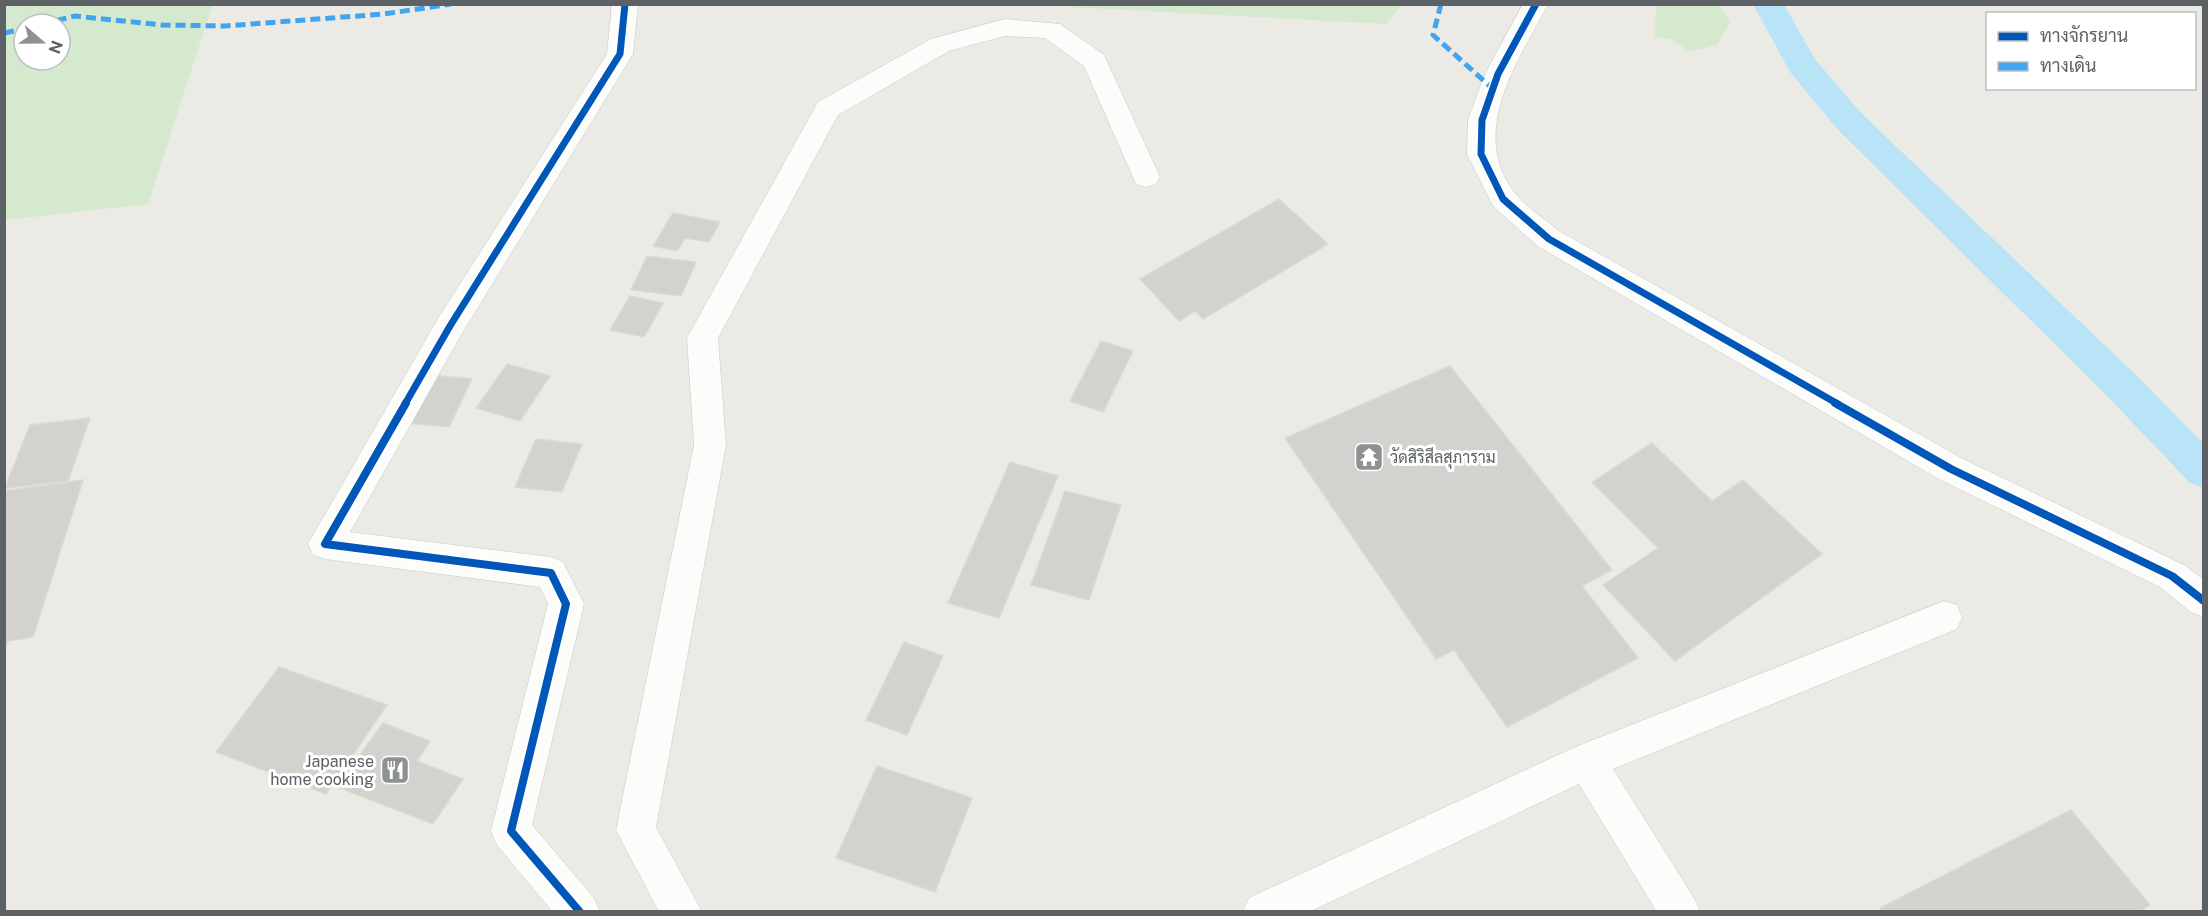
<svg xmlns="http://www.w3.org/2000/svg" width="2208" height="916" viewBox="0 0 2208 916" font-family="'Public Sans',Sarabun,sans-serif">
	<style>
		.green { fill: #d5e9ce; fill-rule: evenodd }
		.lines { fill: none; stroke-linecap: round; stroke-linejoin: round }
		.canal { fill: #b9e4f7; fill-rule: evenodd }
		.building { fill: #d3d2cf; stroke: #dcd9d4; stroke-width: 1.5 }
		.minor-casing { stroke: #c8c9c8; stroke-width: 1 }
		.minor { fill: #fcfcfb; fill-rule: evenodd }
		.quiet { stroke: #40a5ee; stroke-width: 5; stroke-dasharray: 10 5; stroke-linecap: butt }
		.cycleway-far1-casing { stroke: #fff; stroke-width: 10 }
		.cycleway-casing { stroke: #fff; stroke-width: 12 }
		.cycleway-far1 { stroke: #0057b8; stroke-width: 7 }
		.cycleway { stroke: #0057b8; stroke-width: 8 }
		.labels { text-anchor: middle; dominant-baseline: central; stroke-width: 6; stroke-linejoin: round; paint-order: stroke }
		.poi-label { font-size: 16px; fill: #5b6165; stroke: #fff; text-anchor: start }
	</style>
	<rect width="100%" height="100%" fill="#eceae5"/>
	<g class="green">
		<path d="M 4,5 L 224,5 L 212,6 L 148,204 L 5,220 ZM 24,24 L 60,24 L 60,60 L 24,60 Z"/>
		<polygon points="1033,5 1402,4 1402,5 1386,24"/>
		<polygon points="1656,5 1719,5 1730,22 1717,45 1690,52 1671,39 1655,37"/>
	</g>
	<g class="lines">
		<polygon class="canal" points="1753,4 1784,4 1814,58 1862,114 2136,375 2204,444 2204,488 2190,483 2108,397 1838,130 1790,72"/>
	</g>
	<g class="building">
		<polygon points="1279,199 1328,244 1203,319 1195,311 1179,321 1140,279"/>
		<polygon points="673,213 720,222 709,242 685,238 677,251 653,246"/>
		<polygon points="647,256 696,262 681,296 631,290"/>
		<polygon points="630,296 663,303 644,337 610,330"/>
		<polygon points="1101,341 1133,351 1103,412 1070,401"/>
		<polygon points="507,364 550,376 520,421 476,408"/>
		<polygon points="1450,366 1612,570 1582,586 1638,658 1507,727 1454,650 1436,659 1285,438"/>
		<polygon points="430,375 472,379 449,427 406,423"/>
		<polygon points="90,418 68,481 5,488 30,425"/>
		<polygon points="536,439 582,444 562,492 515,487"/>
		<polygon points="1652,443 1712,501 1743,480 1822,554 1675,661 1603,585 1658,548 1592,482"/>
		<polygon points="1010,462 1058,476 999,618 948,603"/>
		<polygon points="83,480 33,637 8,641 4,651 4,491"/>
		<polygon points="1065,491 1121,505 1089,600 1031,585"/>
		<polygon points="904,642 943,656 907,735 866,720"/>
		<polygon points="279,667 387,705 326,794 216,752"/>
		<polygon points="383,723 430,741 417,761 463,779 433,824 337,787"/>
		<polygon points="877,766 972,798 935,892 836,858"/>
		<polygon points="2071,810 2150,905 2138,912 1883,912 1880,908"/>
	</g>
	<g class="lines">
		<g class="minor-casing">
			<g id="minor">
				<polygon points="612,4 638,4 633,54 461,335 350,532 551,557 563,562 584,604 532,825 594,898 600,912 553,912 497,845 491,831 548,604 540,587 325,559 313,555 308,544 439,317 607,54"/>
				<path d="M 1523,4 L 1548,4 C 1519,60 1468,131 1514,192 C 1525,207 1545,219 1559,231 L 1963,459 L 2184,565 L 2204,580 L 2204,617 L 2191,612 L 2160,587 L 1939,479 L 1539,247 L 1493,206 L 1467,154 L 1468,120 L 1485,74 Z"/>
				<polygon points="1005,19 1060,24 1104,55 1160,177 1156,184 1146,187 1136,184 1084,66 1045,38 1005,36 949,51 838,115 718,338 726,445 656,827 702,912 659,912 616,830 694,445 687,338 818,102 931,39"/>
				<polygon points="1944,601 1957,605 1962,617 1957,629 1613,769 1694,898 1700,912 1657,912 1579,784 1309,912 1243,912 1249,898 1573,748"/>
			</g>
		</g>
		<use href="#minor" class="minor"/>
		<g class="quiet">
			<polyline points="1441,4 1433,35 1493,89"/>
			<polyline points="42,24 75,16 162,25 225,26 384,14 451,4"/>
			<polyline points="4,33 24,29"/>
		</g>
		<g class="cycleway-far1-casing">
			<g id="cycleway-far1">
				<polyline points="1536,4 1498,74 1482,120 1481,154 1503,199 1549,239 1838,404"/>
				<polyline points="405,404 450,326 620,54 625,4"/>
			</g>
		</g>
		<g class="cycleway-casing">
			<g id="cycleway">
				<polyline points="406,403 325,544 551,573 566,604 511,831 580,912"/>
				<polyline points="1835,403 1951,469 2172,576 2204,601"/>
			</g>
		</g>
		<use href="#cycleway-far1" class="cycleway-far1"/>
		<use href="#cycleway" class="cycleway"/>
	</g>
	<defs>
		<g id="temple-square" transform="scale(1.5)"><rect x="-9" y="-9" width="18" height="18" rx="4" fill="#8e9192" stroke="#fff"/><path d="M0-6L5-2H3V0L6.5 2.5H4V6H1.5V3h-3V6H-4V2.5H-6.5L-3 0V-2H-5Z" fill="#fff"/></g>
		<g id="restaurant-square" transform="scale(1.5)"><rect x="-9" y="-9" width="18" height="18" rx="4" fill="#8e9192" stroke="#fff"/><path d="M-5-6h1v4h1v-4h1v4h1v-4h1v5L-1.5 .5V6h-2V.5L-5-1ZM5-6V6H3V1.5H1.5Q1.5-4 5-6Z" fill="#fff"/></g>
	</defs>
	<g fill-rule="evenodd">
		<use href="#temple-square" x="1369" y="457"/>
		<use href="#restaurant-square" x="395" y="770"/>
	</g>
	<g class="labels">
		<g class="poi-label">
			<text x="1390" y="457">วัดสิริสีลสุภาราม</text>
			<text x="374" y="761" text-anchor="end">Japanese<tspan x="374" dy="18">home cooking</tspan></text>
		</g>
	</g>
	<rect width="2208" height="916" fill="none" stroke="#5b6165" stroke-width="12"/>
	<rect x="1986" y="12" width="210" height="78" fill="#ffffff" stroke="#bdc0c1" stroke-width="1.5"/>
	<rect x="1998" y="32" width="30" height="9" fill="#0057b8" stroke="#bdc0c1" stroke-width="1.5"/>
	<text x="2040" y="42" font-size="18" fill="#5b6165">ทางจักรยาน</text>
	<rect x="1998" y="62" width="30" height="9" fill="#40a5ee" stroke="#bdc0c1" stroke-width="1.5"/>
	<text x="2040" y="72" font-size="18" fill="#5b6165">ทางเดิน</text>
	<g transform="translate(42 42) rotate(110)"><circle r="28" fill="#ffffff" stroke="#bdc0c1" stroke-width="1.5"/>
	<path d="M0-4.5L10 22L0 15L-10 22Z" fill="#8e9192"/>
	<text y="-9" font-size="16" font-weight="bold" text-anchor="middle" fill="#5b6165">N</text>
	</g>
</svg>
